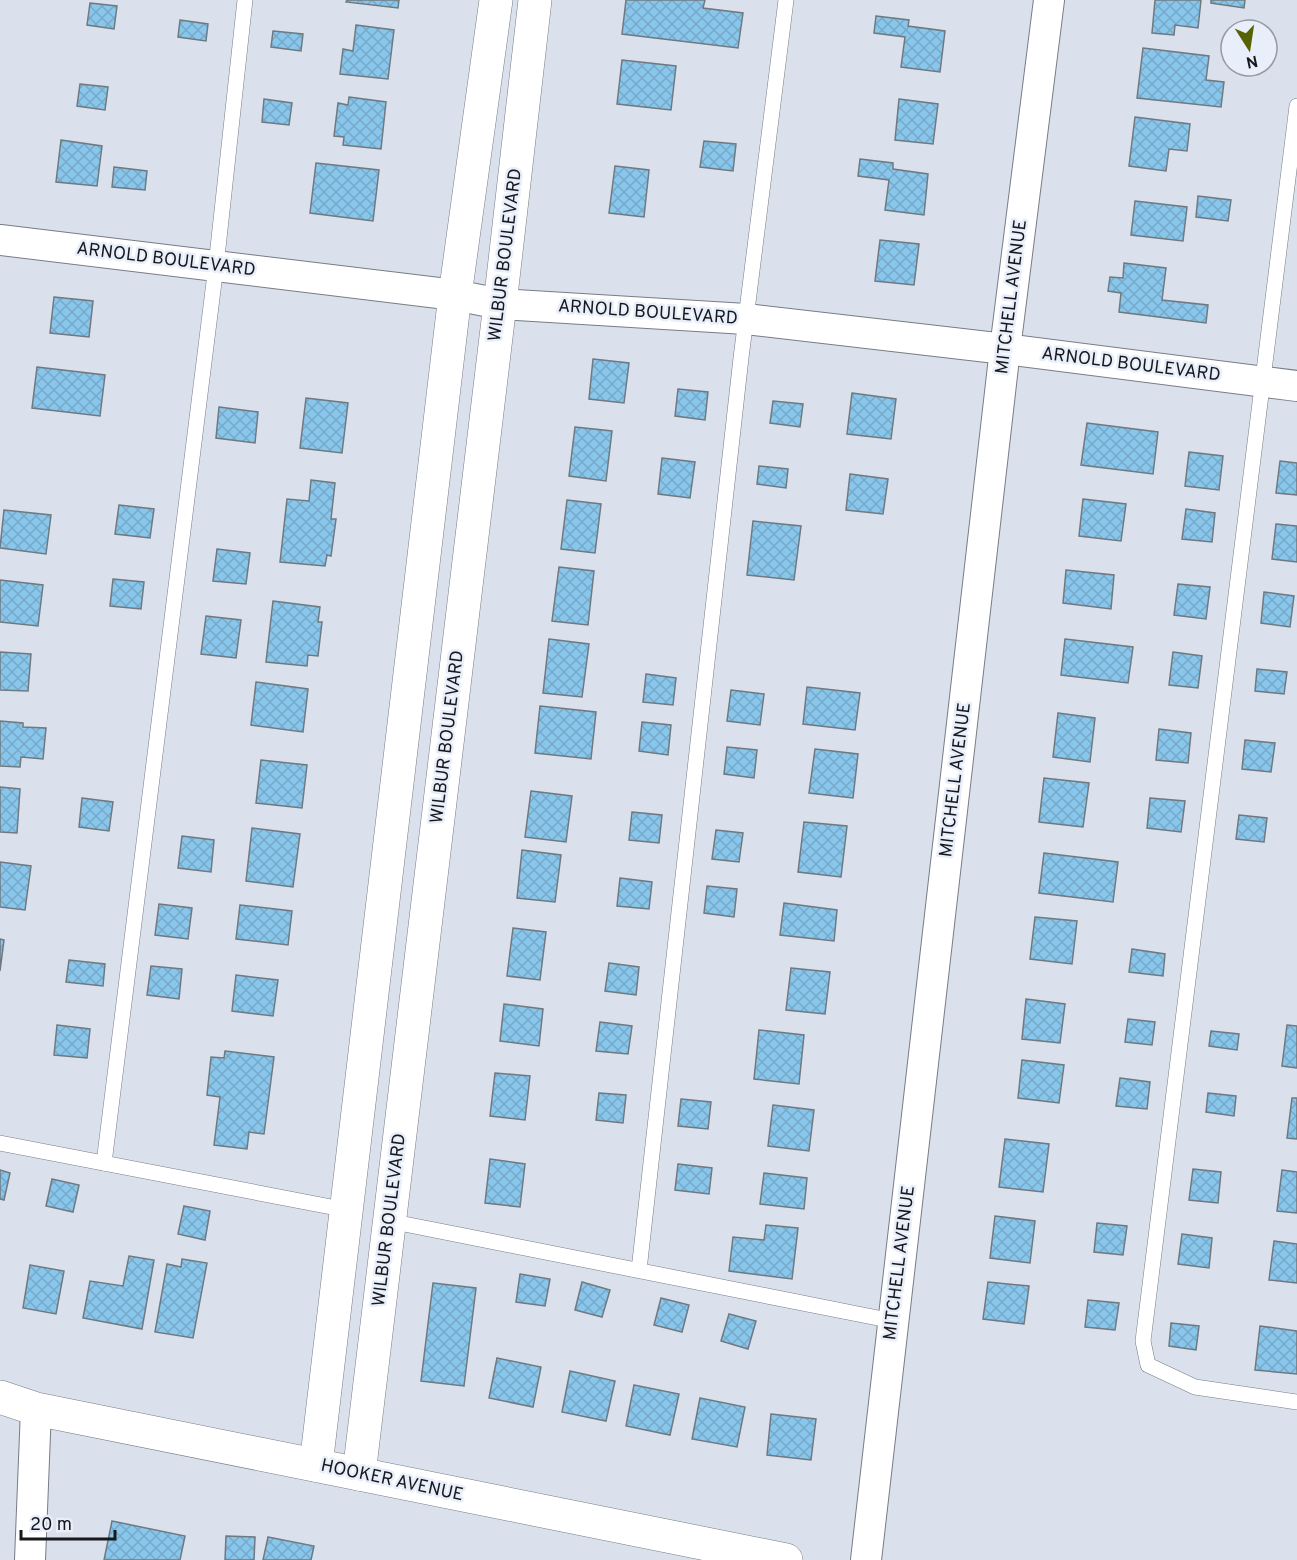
<svg xmlns="http://www.w3.org/2000/svg" width="1297" height="1560" viewBox="0 0 1297 1560" font-family="Overpass,sans-serif">
	<style>
		.building { fill: url(#building-cross-hatch); stroke: #6f7980; stroke-width: 1.5 }
		.lines { fill: none; stroke-linecap: round; stroke-linejoin: round }
		.service-casing { stroke: #777c86; stroke-width: 16 }
		.minor-casing { stroke: #777c86; stroke-width: 32 }
		.tertiary-casing { stroke: #777c86; stroke-width: 34 }
		.service { stroke: #fff; stroke-width: 15 }
		.minor { stroke: #fff; stroke-width: 30 }
		.tertiary { stroke: #fff; stroke-width: 33 }
		.labels { text-anchor: middle; dominant-baseline: central; stroke-width: 5; stroke-linejoin: round; paint-order: stroke }
		.street-label { font-size: 18px; fill: #16181c; stroke: #e8eefa }
	</style>
	<defs>
		<pattern id="building-cross-hatch" width="8" height="8" patternUnits="userSpaceOnUse" patternTransform="scale(1.5)"><rect width="8" height="8" fill="#89c6eb"/><path d="M0 0l8 8M0 8l8-8" fill="none" stroke="#76a9c9"/></pattern>
	</defs>
	<rect width="100%" height="100%" fill="#dbe1ec"/>
	<g class="building">
		<polygon points="347,0 399,0 398,8 346,2"/>
		<polygon points="626,0 705,0 703,8 743,13 738,48 622,34"/>
		<polygon points="1155,0 1201,0 1198,28 1175,25 1174,35 1152,33"/>
		<polygon points="1211,0 1245,0 1244,8 1211,3"/>
		<polygon points="90,3 117,6 114,29 87,25"/>
		<polygon points="876,16 909,20 908,26 945,31 940,72 901,67 905,37 874,33"/>
		<polygon points="180,20 208,24 206,41 178,37"/>
		<polygon points="356,25 394,30 388,79 340,74 343,49 353,51"/>
		<polygon points="273,31 303,34 301,51 271,47"/>
		<polygon points="1143,48 1209,56 1206,80 1224,82 1221,107 1137,98"/>
		<polygon points="622,60 676,66 671,110 617,104"/>
		<polygon points="80,84 108,87 105,110 77,106"/>
		<polygon points="349,97 386,102 381,149 343,145 344,137 334,136 338,103 348,105"/>
		<polygon points="264,99 292,103 289,125 262,122"/>
		<polygon points="899,99 938,104 933,144 895,140"/>
		<polygon points="1135,117 1190,124 1187,151 1169,149 1166,171 1129,166"/>
		<polygon points="61,140 102,146 97,186 56,182"/>
		<polygon points="704,141 736,144 733,171 700,167"/>
		<polygon points="860,159 893,163 893,169 928,174 924,215 885,210 889,180 858,176"/>
		<polygon points="316,163 379,170 373,221 310,213"/>
		<polygon points="615,166 649,170 644,217 609,213"/>
		<polygon points="114,167 147,171 145,190 112,187"/>
		<polygon points="1198,196 1231,200 1228,221 1196,217"/>
		<polygon points="1135,201 1187,207 1183,241 1131,235"/>
		<polygon points="880,240 919,244 914,285 875,281"/>
		<polygon points="1124,263 1166,268 1162,300 1208,305 1206,323 1119,312 1121,293 1108,291 1110,277 1123,278"/>
		<polygon points="54,297 93,301 89,337 50,333"/>
		<polygon points="593,359 629,363 624,403 589,399"/>
		<polygon points="37,367 105,375 100,416 32,408"/>
		<polygon points="678,389 708,392 705,420 675,416"/>
		<polygon points="852,393 896,399 891,439 847,434"/>
		<polygon points="306,398 348,403 342,453 300,448"/>
		<polygon points="773,401 803,404 800,427 770,423"/>
		<polygon points="219,407 258,412 255,443 216,438"/>
		<polygon points="1087,423 1158,432 1153,474 1081,465"/>
		<polygon points="575,427 612,431 606,481 569,476"/>
		<polygon points="1189,452 1223,456 1219,490 1185,486"/>
		<polygon points="662,458 695,462 690,498 658,494"/>
		<polygon points="1280,461 1297,463 1297,495 1276,493"/>
		<polygon points="759,466 788,469 786,488 757,484"/>
		<polygon points="850,474 888,479 883,514 846,510"/>
		<polygon points="311,480 335,483 331,519 336,519 331,556 327,555 325,566 280,562 287,499 309,501"/>
		<polygon points="1083,499 1126,504 1121,541 1079,536"/>
		<polygon points="567,500 601,504 595,553 561,549"/>
		<polygon points="119,505 154,509 150,538 115,534"/>
		<polygon points="1186,509 1215,513 1212,542 1182,539"/>
		<polygon points="4,510 51,515 46,554 0,548"/>
		<polygon points="753,521 801,526 794,580 747,575"/>
		<polygon points="1276,524 1297,526 1297,562 1272,559"/>
		<polygon points="217,549 250,553 246,584 213,581"/>
		<polygon points="559,567 594,571 588,625 552,621"/>
		<polygon points="1066,570 1114,575 1111,609 1063,603"/>
		<polygon points="113,579 144,582 141,609 110,606"/>
		<polygon points="0,580 43,585 38,626 0,622"/>
		<polygon points="1178,584 1210,587 1206,619 1174,615"/>
		<polygon points="1264,592 1294,596 1290,627 1261,623"/>
		<polygon points="273,601 320,607 318,622 322,622 318,656 308,655 307,666 266,662"/>
		<polygon points="206,616 241,620 236,658 201,654"/>
		<polygon points="549,639 589,644 582,697 543,693"/>
		<polygon points="1065,639 1133,647 1128,683 1061,675"/>
		<polygon points="0,652 31,654 28,691 0,690"/>
		<polygon points="1173,652 1202,656 1198,688 1169,685"/>
		<polygon points="1257,669 1287,672 1284,694 1255,691"/>
		<polygon points="646,674 676,678 673,705 643,702"/>
		<polygon points="256,682 308,689 303,732 251,725"/>
		<polygon points="807,687 860,693 855,730 803,724"/>
		<polygon points="731,690 764,694 760,725 727,721"/>
		<polygon points="540,706 596,712 591,759 535,753"/>
		<polygon points="1058,713 1095,718 1090,762 1053,757"/>
		<polygon points="0,721 23,723 23,727 46,728 43,759 21,757 20,767 0,766"/>
		<polygon points="642,722 671,725 668,755 639,751"/>
		<polygon points="1159,729 1191,733 1188,763 1156,760"/>
		<polygon points="1245,740 1275,743 1271,772 1242,769"/>
		<polygon points="727,747 757,750 754,778 724,774"/>
		<polygon points="815,749 858,754 853,798 809,793"/>
		<polygon points="261,760 307,765 302,808 256,803"/>
		<polygon points="1044,778 1089,783 1083,827 1039,822"/>
		<polygon points="0,787 20,789 17,833 0,832"/>
		<polygon points="531,791 572,796 566,842 525,837"/>
		<polygon points="82,798 113,802 109,831 79,827"/>
		<polygon points="1150,798 1185,801 1181,832 1147,828"/>
		<polygon points="632,812 662,815 659,843 629,840"/>
		<polygon points="1239,815 1267,818 1264,842 1236,839"/>
		<polygon points="804,822 847,826 841,877 798,872"/>
		<polygon points="252,828 300,834 293,887 246,881"/>
		<polygon points="716,830 743,833 739,862 712,859"/>
		<polygon points="182,836 214,840 211,872 178,868"/>
		<polygon points="522,850 561,855 555,902 517,898"/>
		<polygon points="1044,853 1118,862 1113,902 1039,893"/>
		<polygon points="0,862 31,866 25,910 0,907"/>
		<polygon points="620,878 652,882 649,909 617,906"/>
		<polygon points="707,886 737,889 734,917 704,913"/>
		<polygon points="784,903 837,910 834,941 780,935"/>
		<polygon points="159,904 192,908 188,939 155,935"/>
		<polygon points="240,905 292,911 288,945 236,939"/>
		<polygon points="1035,917 1077,921 1072,964 1030,959"/>
		<polygon points="513,928 546,932 540,980 507,976"/>
		<polygon points="0,939 4,940 0,971"/>
		<polygon points="1132,949 1165,954 1163,976 1129,972"/>
		<polygon points="69,960 105,964 103,986 66,982"/>
		<polygon points="609,963 639,967 636,995 605,991"/>
		<polygon points="151,966 182,969 179,999 147,995"/>
		<polygon points="791,968 830,972 825,1014 786,1010"/>
		<polygon points="236,975 278,980 273,1016 232,1011"/>
		<polygon points="1026,999 1065,1004 1060,1043 1022,1039"/>
		<polygon points="504,1004 543,1009 539,1046 500,1041"/>
		<polygon points="1128,1019 1155,1022 1152,1045 1125,1042"/>
		<polygon points="600,1022 632,1026 628,1054 596,1051"/>
		<polygon points="57,1025 90,1029 87,1058 54,1055"/>
		<polygon points="1287,1025 1297,1026 1297,1068 1282,1066"/>
		<polygon points="759,1030 804,1035 799,1084 754,1079"/>
		<polygon points="1211,1031 1239,1034 1237,1050 1209,1046"/>
		<polygon points="225,1051 274,1057 264,1134 249,1132 247,1149 214,1145 220,1097 207,1095 211,1057 224,1058"/>
		<polygon points="1022,1060 1064,1065 1059,1103 1018,1098"/>
		<polygon points="495,1073 530,1076 525,1120 490,1116"/>
		<polygon points="1120,1078 1150,1082 1147,1109 1116,1106"/>
		<polygon points="599,1093 626,1095 623,1123 596,1120"/>
		<polygon points="1208,1093 1236,1096 1234,1116 1206,1112"/>
		<polygon points="1292,1098 1297,1098 1297,1139 1287,1138"/>
		<polygon points="681,1099 711,1102 708,1129 678,1126"/>
		<polygon points="773,1105 814,1110 809,1151 768,1146"/>
		<polygon points="1005,1139 1049,1144 1043,1192 999,1187"/>
		<polygon points="490,1159 525,1164 520,1207 485,1203"/>
		<polygon points="678,1164 712,1168 709,1194 675,1190"/>
		<polygon points="1193,1169 1221,1172 1218,1203 1189,1200"/>
		<polygon points="0,1170 10,1173 4,1200 0,1199"/>
		<polygon points="1282,1170 1297,1172 1297,1213 1277,1211"/>
		<polygon points="764,1173 807,1178 804,1209 760,1204"/>
		<polygon points="52,1179 79,1185 73,1212 46,1206"/>
		<polygon points="184,1206 210,1211 205,1240 178,1234"/>
		<polygon points="995,1216 1035,1221 1030,1263 990,1258"/>
		<polygon points="1097,1223 1127,1226 1123,1255 1094,1252"/>
		<polygon points="766,1225 798,1228 792,1279 729,1271 733,1237 764,1240"/>
		<polygon points="1182,1234 1212,1238 1209,1268 1178,1264"/>
		<polygon points="1274,1241 1297,1244 1297,1283 1269,1280"/>
		<polygon points="129,1256 154,1260 142,1329 83,1318 90,1281 123,1286"/>
		<polygon points="182,1259 207,1263 193,1338 155,1332 167,1264 181,1267"/>
		<polygon points="30,1265 64,1271 56,1314 23,1308"/>
		<polygon points="520,1274 550,1279 545,1306 516,1302"/>
		<polygon points="582,1282 610,1290 602,1317 575,1310"/>
		<polygon points="988,1282 1029,1286 1024,1324 983,1319"/>
		<polygon points="433,1283 476,1288 464,1386 421,1381"/>
		<polygon points="661,1298 689,1305 682,1332 654,1325"/>
		<polygon points="1088,1300 1119,1303 1115,1330 1085,1327"/>
		<polygon points="729,1314 756,1321 748,1349 721,1341"/>
		<polygon points="1171,1323 1199,1326 1196,1350 1169,1346"/>
		<polygon points="1260,1326 1297,1331 1297,1374 1255,1370"/>
		<polygon points="497,1358 541,1367 533,1407 489,1398"/>
		<polygon points="570,1371 615,1381 606,1421 562,1412"/>
		<polygon points="634,1385 679,1394 670,1435 626,1426"/>
		<polygon points="700,1398 745,1407 737,1447 692,1439"/>
		<polygon points="771,1414 816,1419 811,1460 767,1455"/>
		<polygon points="112,1521 185,1536 180,1560 104,1560"/>
		<polygon points="226,1536 255,1537 254,1560 225,1560"/>
		<polygon points="268,1537 314,1546 311,1560 263,1560"/>
	</g>
	<g class="lines">
		<g class="service-casing">
			<g id="service">
				<polyline points="1297,106 1143,1341 1148,1365 1195,1387 1297,1402"/>
				<polyline points="0,1143 347,1210"/>
				<polyline points="104,1163 216,266 245,0"/>
				<polyline points="389,1221 893,1321"/>
				<polyline points="639,1270 741,358 786,0"/>
			</g>
		</g>
		<g class="minor-casing">
			<g id="minor">
				<polyline points="0,240 455,295 500,304 746,319 1005,349 1297,386"/>
				<polyline points="30,1560 36,1409"/>
				<polyline points="866,1560 1005,349 1049,0"/>
			</g>
		</g>
		<g class="tertiary-casing">
			<g id="tertiary">
				<polyline points="0,1397 36,1409 786,1560"/>
				<polyline points="316,1465 455,295 496,0"/>
				<polyline points="359,1474 500,304 535,0"/>
			</g>
		</g>
		<use href="#service" class="service"/>
		<use href="#minor" class="minor"/>
		<use href="#tertiary" class="tertiary"/>
	</g>
	<g class="labels">
		<g class="street-label">
			<text transform="translate(506 255) rotate(-83)">WILBUR BOULEVARD</text>
			<text transform="translate(166 260) rotate(7)">ARNOLD BOULEVARD</text>
			<text transform="translate(1012 297) rotate(-83)">MITCHELL AVENUE</text>
			<text transform="translate(648 313) rotate(4)">ARNOLD BOULEVARD</text>
			<text transform="translate(1131 365) rotate(7)">ARNOLD BOULEVARD</text>
			<text transform="translate(448 737) rotate(-83)">WILBUR BOULEVARD</text>
			<text transform="translate(956 780) rotate(-83)">MITCHELL AVENUE</text>
			<text transform="translate(390 1220) rotate(-83)">WILBUR BOULEVARD</text>
			<text transform="translate(900 1263) rotate(-83)">MITCHELL AVENUE</text>
			<text transform="translate(392 1481) rotate(12)">HOOKER AVENUE</text>
		</g>
	</g>
	<g transform="translate(1249 48) rotate(168)"><circle r="28" fill="#e8eefa" stroke="#9498a1" stroke-width="1.5"/>
	<path d="M0-4.5L10 22L0 15L-10 22Z" fill="#576202"/>
	<text y="-9" font-size="16" font-weight="bold" text-anchor="middle" fill="#16181c">N</text>
	</g>
	<path d="M21 1530v9h94v-9" fill="none" stroke="#16181c" stroke-width="3"/>
	<text x="30" y="1530" font-size="18" fill="#16181c" stroke="#e8eefa" stroke-width="4.5" paint-order="stroke">20 m</text>
</svg>
